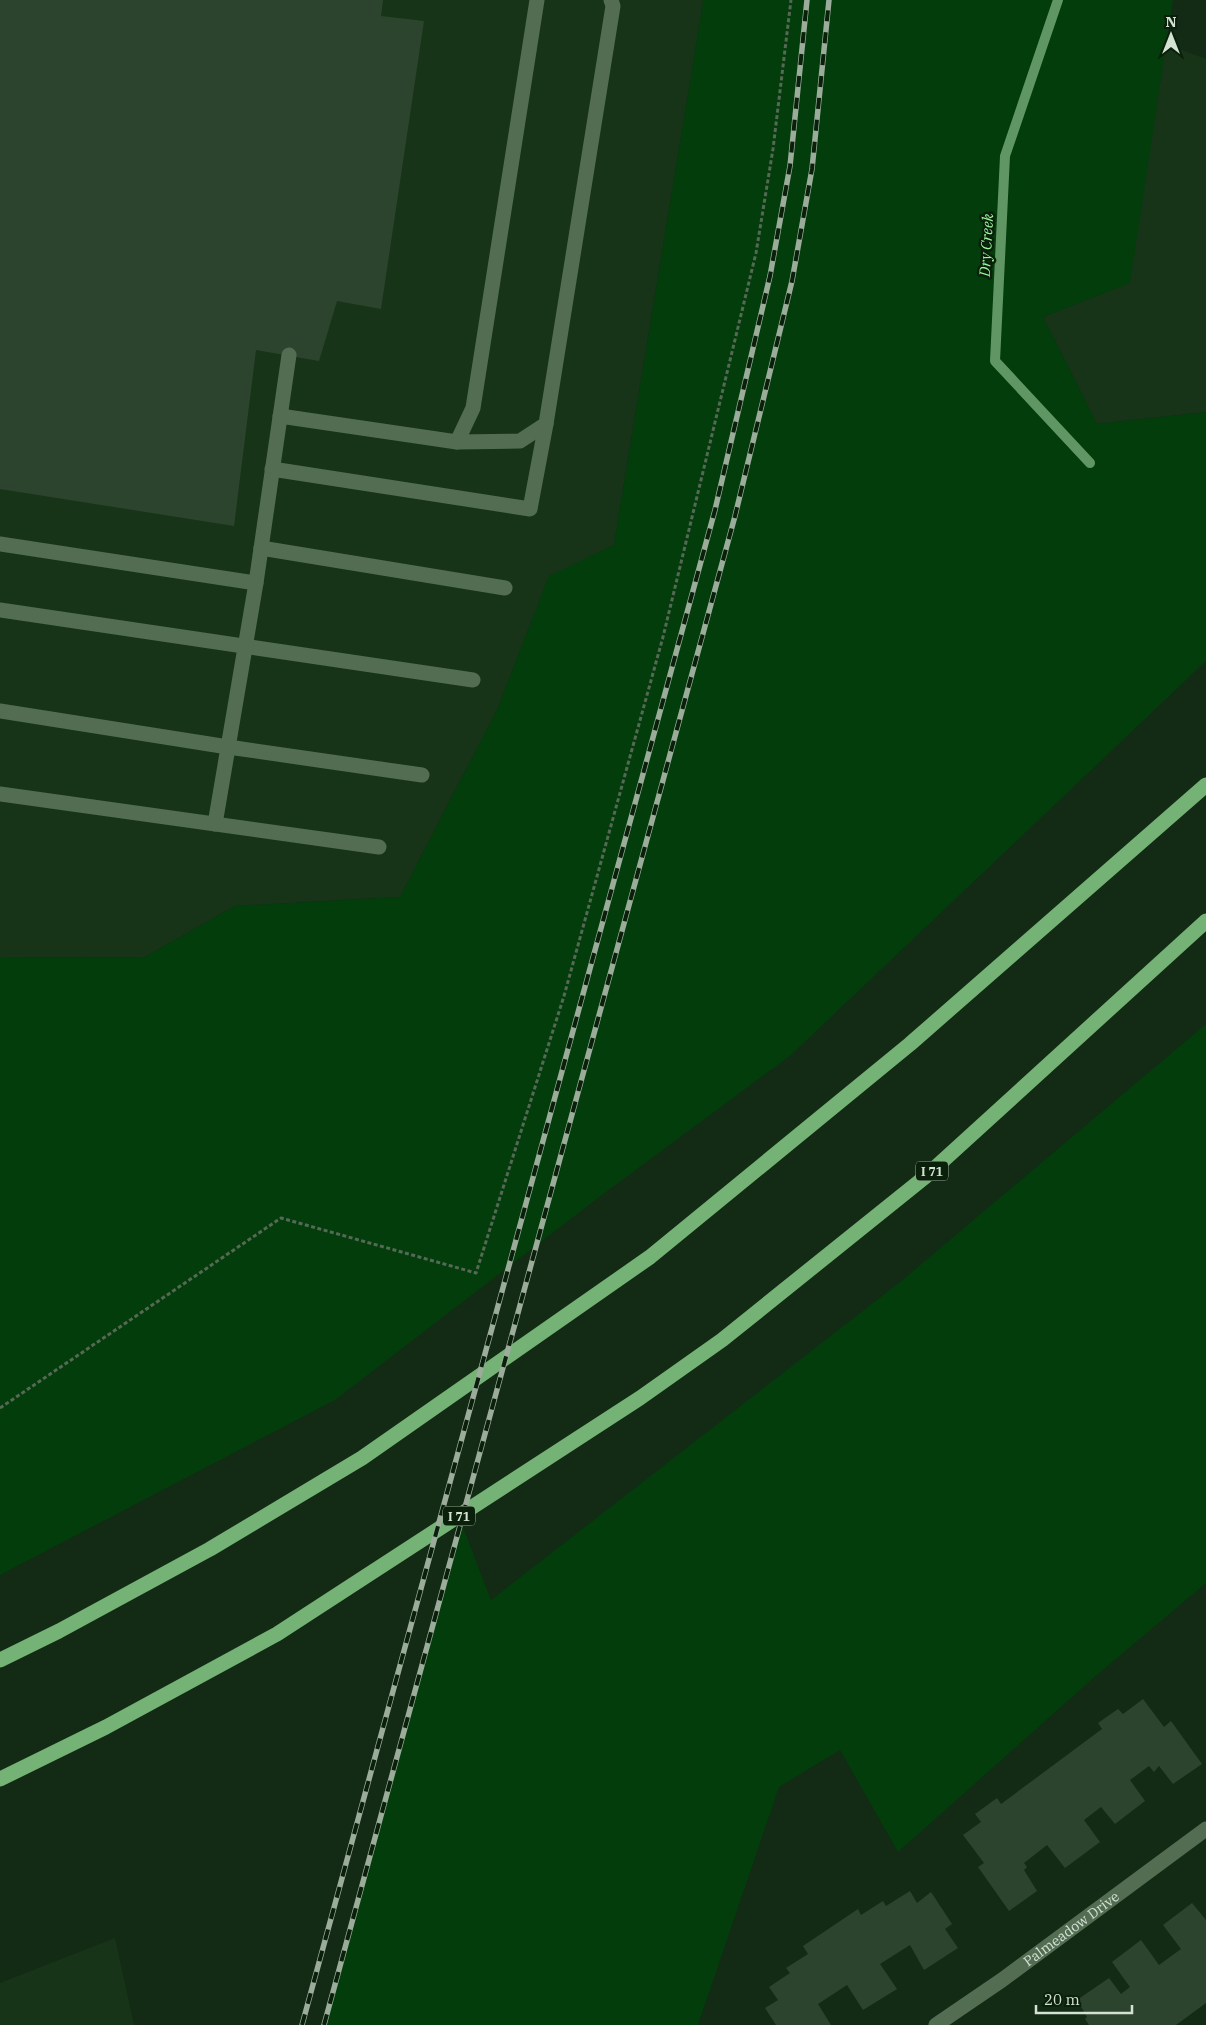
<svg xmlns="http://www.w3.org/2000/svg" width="1206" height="2025" viewBox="0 0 1206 2025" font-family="'IBM Plex Serif',serif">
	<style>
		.built { fill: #173418 }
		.green { fill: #033d0b }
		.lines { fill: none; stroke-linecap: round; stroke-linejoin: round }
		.stream { stroke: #609663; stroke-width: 10 }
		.building { fill: #2c442d }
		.path { stroke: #556955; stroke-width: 3; stroke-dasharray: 4 2.5; stroke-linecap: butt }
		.lane { stroke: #536d53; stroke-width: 15 }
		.street { stroke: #536d53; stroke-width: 15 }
		.highway { stroke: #74b275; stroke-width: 15 }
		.rail-casing { stroke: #9bac9b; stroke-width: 5.5 }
		.rail { stroke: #0a200b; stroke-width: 4; stroke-dasharray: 11; stroke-linecap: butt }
		.labels { text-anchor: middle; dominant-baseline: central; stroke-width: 5; stroke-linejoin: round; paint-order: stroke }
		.shield { fill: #0a200b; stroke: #97a897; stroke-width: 1 }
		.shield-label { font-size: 12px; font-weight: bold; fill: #d4e2d3 }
		.street-label { font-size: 14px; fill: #d4e2d3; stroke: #0a200b }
		.water-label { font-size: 15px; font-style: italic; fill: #9bf99d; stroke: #0a200b }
	</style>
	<rect width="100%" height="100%" fill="#132a14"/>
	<g class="built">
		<polygon points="0,0 702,0 703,3 614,545 549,577 497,710 400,897 235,906 145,957 0,958"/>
		<polygon points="1166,44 1206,59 1206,412 1097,424 1043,317 1129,283"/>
		<polygon points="115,1938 134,2025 0,2025 0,1983"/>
	</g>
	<g class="green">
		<polygon points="702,0 1173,0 1130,283 1043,317 1097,424 1206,412 1206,661 791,1055 598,1198 335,1400 0,1575 0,958 145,957 235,906 400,897 497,710 549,576 614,545 703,3"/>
		<polygon points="1206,1024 1206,1583 1098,1674 898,1852 840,1750 779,1787 698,2025 324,2025 461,1522 491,1600 900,1282"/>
	</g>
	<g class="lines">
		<polyline class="stream" points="1058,0 1005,156 995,361 1090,463"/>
	</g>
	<g class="building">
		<polygon points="0,0 383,0 381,16 424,21 381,309 337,301 319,361 256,350 234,526 0,489"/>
		<polygon points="1143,1699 1164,1727 1171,1721 1202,1764 1173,1784 1159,1766 1154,1772 1149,1766 1130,1780 1145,1801 1115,1824 1101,1807 1084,1820 1100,1842 1065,1868 1047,1845 1024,1863 1027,1867 1024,1870 1037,1891 1009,1911 978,1867 984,1863 963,1835 981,1822 975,1814 997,1798 1001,1804 1102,1729 1098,1723 1118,1709 1123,1714"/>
		<polygon points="910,1891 917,1903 931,1892 952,1924 945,1929 958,1948 924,1970 910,1945 880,1964 897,1989 863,2010 847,1985 818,2004 831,2025 776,2025 765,2008 778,2000 769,1987 790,1973 786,1968 808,1954 803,1946 858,1909 861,1915 883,1901 886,1906"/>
		<polygon points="1192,1903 1206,1920 1206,2003 1176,2025 1089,2025 1085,2019 1087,2017 1077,2000 1109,1978 1121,1994 1130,1987 1112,1962 1141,1940 1159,1965 1181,1949 1163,1925"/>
	</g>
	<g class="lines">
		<polyline class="path" points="0,1408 281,1218 476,1273 564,996 663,637 756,253 773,149 791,0"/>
		<g class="lane">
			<polyline points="280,416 457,442 473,408 537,0"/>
			<polyline points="457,442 520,441 546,424 613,6 611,0"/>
			<polyline points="272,469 530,509 546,424"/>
			<polyline points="0,544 256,583 289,355"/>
			<polyline points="261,548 505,588"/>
			<polyline points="0,610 473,680"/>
			<polyline points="0,711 228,747 422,775"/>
			<polyline points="0,794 379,847"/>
			<polyline points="215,824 256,583"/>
		</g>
		<path class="street" id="s1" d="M 936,2025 L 1002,1980 L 1206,1829"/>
		<g class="highway">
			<polyline points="0,1660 59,1631 210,1549 362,1458 650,1257 910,1044 1206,785"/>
			<polyline points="0,1779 106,1727 277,1634 640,1398 722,1340 925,1177 1206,921"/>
		</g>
		<g class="rail-casing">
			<g id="rail">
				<polyline points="302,2025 715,510 770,276 790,166 807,0"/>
				<polyline points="324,2025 735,516 792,281 812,169 829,0"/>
			</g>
		</g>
		<use href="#rail" class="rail"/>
	</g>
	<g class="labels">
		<g class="shield">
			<rect x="916" y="1161.5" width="32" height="19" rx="4"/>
			<rect x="443" y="1506.5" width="32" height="19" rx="4"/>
		</g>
		<g class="shield-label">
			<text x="932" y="1171">I 71</text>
			<text x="459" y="1516">I 71</text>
		</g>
		<g class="street-label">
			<text stroke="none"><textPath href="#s1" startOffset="166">Palmeadow Drive</textPath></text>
		</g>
		<g class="water-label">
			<text transform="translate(986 245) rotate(-87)">Dry Creek</text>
		</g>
	</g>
	<g transform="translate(1171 35)" stroke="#0a200b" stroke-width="4" paint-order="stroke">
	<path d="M0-4L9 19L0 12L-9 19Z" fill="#d4e2d3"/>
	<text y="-8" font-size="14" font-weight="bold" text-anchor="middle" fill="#d4e2d3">N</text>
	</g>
	<path d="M1036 2005v8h96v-8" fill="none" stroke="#d4e2d3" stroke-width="2.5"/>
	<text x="1044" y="2005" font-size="15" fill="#d4e2d3" stroke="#0a200b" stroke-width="4" paint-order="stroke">20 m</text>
</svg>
